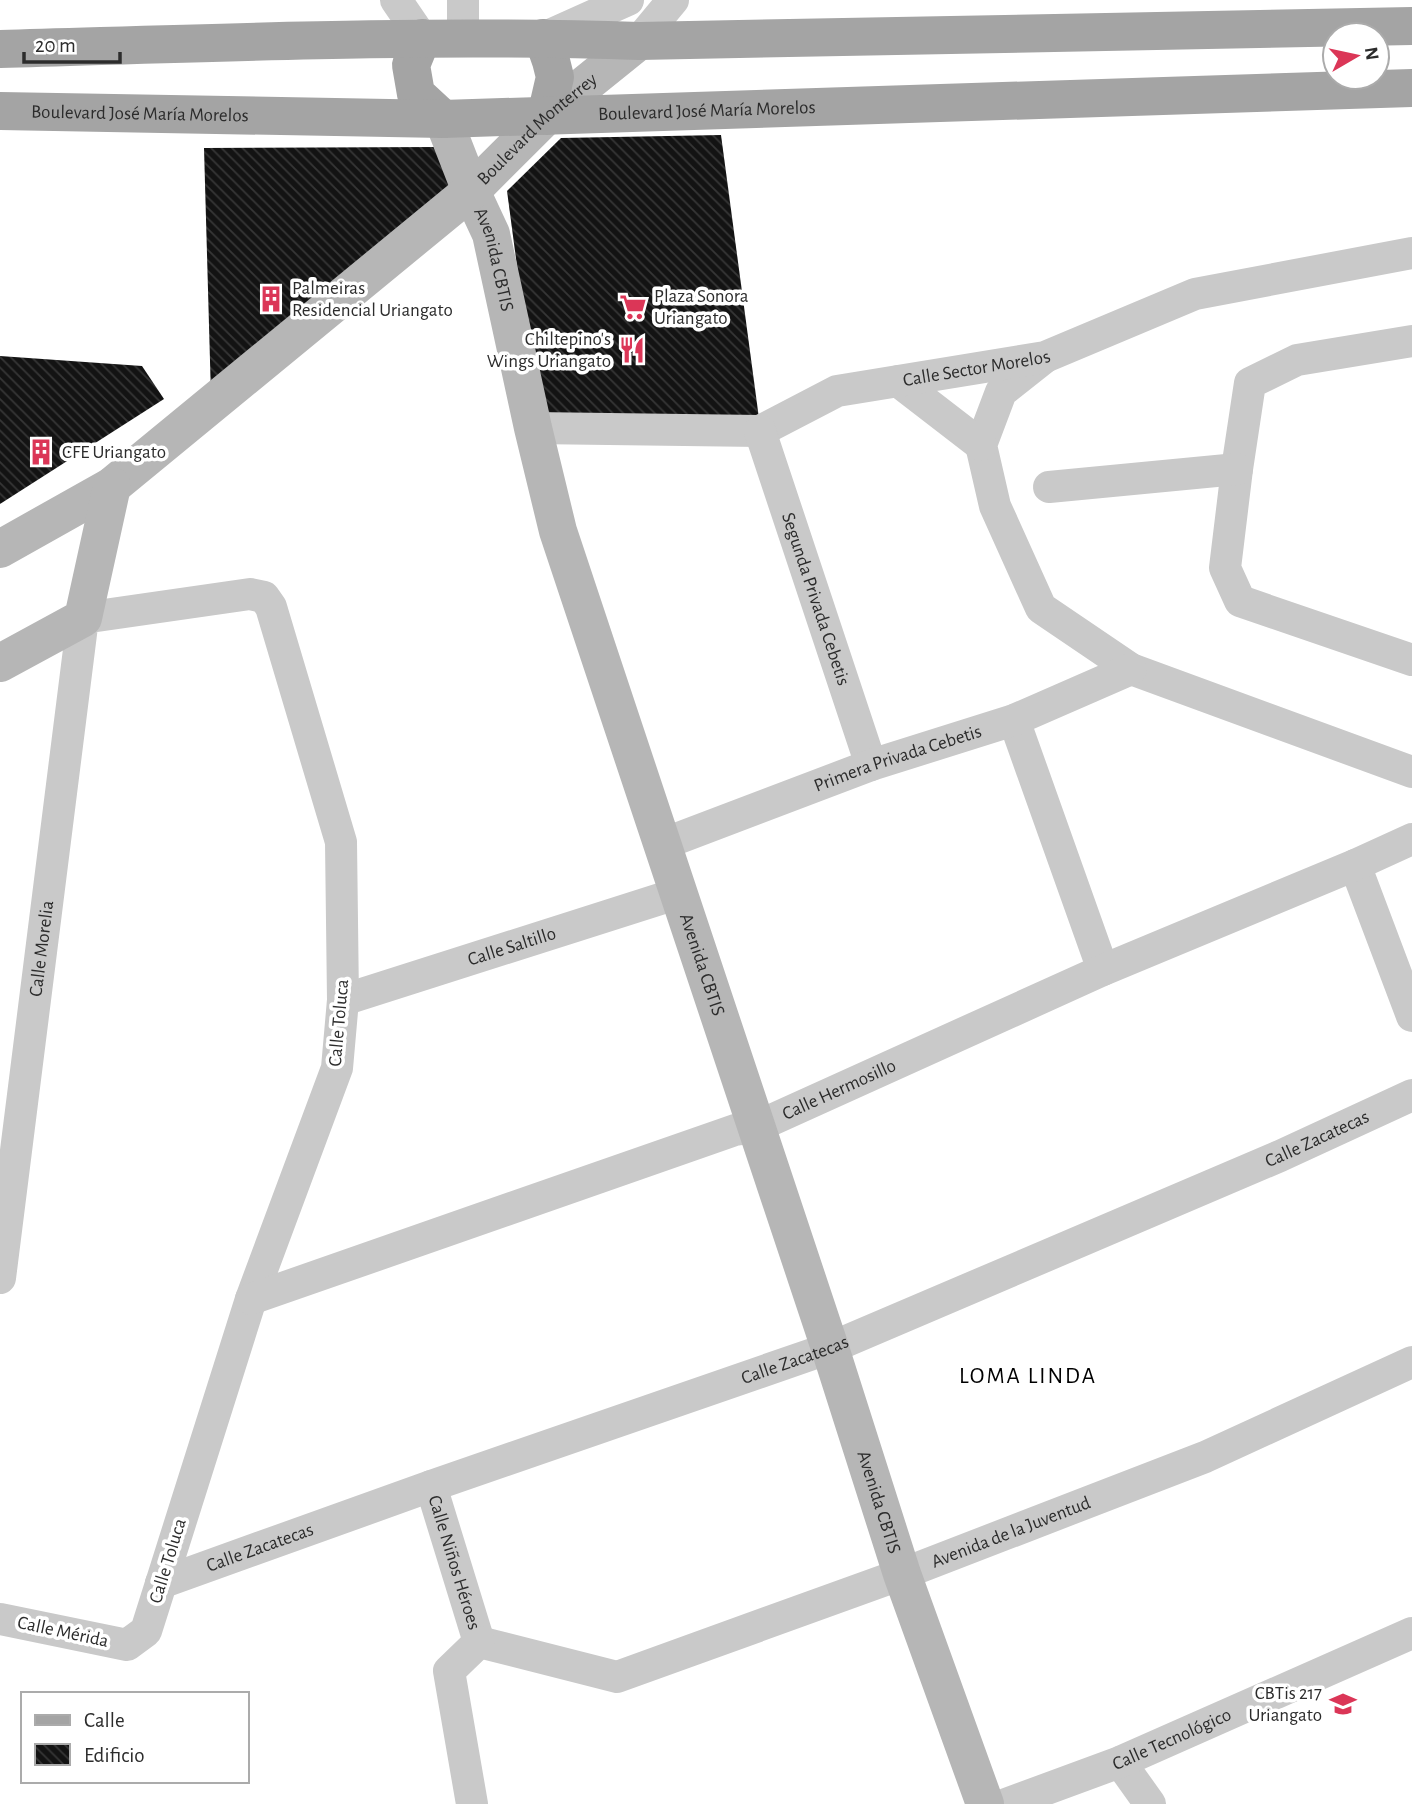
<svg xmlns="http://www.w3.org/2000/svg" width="1412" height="1804" viewBox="0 0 1412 1804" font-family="'Alegreya Sans',sans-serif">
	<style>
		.building { fill: url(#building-back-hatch) }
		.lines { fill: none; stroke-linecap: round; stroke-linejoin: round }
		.street { stroke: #c9c9c9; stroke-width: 32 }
		.secondary { stroke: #b6b6b6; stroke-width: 38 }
		.primary { stroke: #a4a4a4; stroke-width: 38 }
		.labels { text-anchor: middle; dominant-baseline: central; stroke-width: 7; stroke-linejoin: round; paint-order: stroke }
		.street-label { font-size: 19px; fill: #2c2c2c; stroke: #fff }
		.poi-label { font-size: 19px; fill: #2c2c2c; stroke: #fff; text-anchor: start }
		.quarter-label { font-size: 23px; letter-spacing: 2px; fill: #000; stroke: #fff }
	</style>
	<defs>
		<pattern id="building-back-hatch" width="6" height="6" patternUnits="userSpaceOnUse" patternTransform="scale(1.75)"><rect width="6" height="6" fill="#131313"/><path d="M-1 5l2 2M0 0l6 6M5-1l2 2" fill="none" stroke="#363636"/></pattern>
	</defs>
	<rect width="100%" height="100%" fill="#fff"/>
	<g class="building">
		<polygon points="721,135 760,426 538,424 507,191 561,138"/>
		<polygon points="437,147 459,201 211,396 204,148"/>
		<polygon points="0,356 142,366 164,399 0,504"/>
	</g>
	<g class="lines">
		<g class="street">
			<polyline points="396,0 422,38"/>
			<polyline points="463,37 463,0"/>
			<polyline points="543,38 628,0"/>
			<polyline points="639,41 673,0"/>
			<polyline points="1412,341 1297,360 1250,383 1237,469 1225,568 1240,601 1412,660"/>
			<polyline points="1044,358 1001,392 981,445 995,506 1041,608 1131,669 1412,772"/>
			<polyline points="898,381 981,445"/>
			<path id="s1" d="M 533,428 L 760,431 L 837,391 L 1045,357 L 1195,294 L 1412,253"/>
			<path id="s2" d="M 760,431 L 871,765"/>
			<polyline points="1049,487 1237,469"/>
			<polyline points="1014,720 1103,970"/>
			<path id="s3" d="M 663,844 L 871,765 L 1014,720 L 1131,669"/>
			<polyline points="1355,865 1412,1016"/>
			<path id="s4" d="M 343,1000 L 679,893"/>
			<path id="s5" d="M 0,1278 L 83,618 L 250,594 L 264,597 L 271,607 L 341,842 L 343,1000 L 337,1068 L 251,1299 L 146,1631 L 127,1645 L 0,1619"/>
			<path id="s6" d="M 251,1299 L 735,1130 L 756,1127 L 1103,970 L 1355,865 L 1412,839"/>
			<path id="s7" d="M 431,1486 L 479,1642"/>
			<path id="s8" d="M 161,1583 L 431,1486 L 830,1348 L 1280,1156 L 1412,1095"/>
			<path id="s9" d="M 479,1642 L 617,1677 L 902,1574 L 1205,1457 L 1412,1362"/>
			<polyline points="1120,1762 1150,1804"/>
			<polyline points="472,1804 449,1671 479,1642"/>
			<path id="s10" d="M 1006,1804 L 1120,1762 L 1412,1633"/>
		</g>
		<g class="secondary">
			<path id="s11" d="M 443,119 L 471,191 L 491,234 L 533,428 L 558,531 L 830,1348 L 902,1574 L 985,1804"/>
			<path id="s12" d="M 0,549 L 112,486 L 471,191 L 546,116 L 639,41"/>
			<polyline points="0,663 83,618 112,486"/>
		</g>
		<g class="primary">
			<polyline points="422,38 411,65 416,94 443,119"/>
			<polyline points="543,38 551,61 555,77 546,116"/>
			<path d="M 0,49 C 213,43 426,34 639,41 L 1412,26"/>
			<path id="s13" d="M 0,111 L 443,119 L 1412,88"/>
		</g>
	</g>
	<defs>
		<g id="building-bare" transform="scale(2.1)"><path d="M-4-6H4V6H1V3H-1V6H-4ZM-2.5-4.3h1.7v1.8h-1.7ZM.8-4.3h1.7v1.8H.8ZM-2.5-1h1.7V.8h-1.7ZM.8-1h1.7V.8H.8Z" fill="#db3657" stroke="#fff" stroke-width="2.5" paint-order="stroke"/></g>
		<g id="supermarket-bare" transform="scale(2.1)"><path d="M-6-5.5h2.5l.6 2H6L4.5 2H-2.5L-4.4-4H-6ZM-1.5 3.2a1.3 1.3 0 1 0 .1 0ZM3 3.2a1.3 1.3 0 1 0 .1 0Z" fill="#db3657" stroke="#fff" stroke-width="2.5" paint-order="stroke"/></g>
		<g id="restaurant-bare" transform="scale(2.1)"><path d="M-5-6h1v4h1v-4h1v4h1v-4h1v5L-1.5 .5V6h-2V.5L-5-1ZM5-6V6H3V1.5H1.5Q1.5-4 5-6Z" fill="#db3657" stroke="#fff" stroke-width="2.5" paint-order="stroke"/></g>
		<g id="school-bare" transform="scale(2.1)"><path d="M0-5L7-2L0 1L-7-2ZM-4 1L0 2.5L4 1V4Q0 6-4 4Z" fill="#db3657" stroke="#fff" stroke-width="2.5" paint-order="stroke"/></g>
	</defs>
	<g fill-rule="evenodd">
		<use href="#building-bare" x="271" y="299"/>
		<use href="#supermarket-bare" x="633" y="307"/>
		<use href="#restaurant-bare" x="632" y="350"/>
		<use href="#building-bare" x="41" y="452"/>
		<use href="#school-bare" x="1343" y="1704"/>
	</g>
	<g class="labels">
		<g class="street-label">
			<text stroke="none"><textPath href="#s13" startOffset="707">Boulevard José María Morelos</textPath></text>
			<text stroke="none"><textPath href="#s13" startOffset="140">Boulevard José María Morelos</textPath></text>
			<text stroke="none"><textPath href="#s12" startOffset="684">Boulevard Monterrey</textPath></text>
			<text stroke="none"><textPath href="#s11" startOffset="150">Avenida CBTIS</textPath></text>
			<text stroke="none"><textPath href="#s1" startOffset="455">Calle Sector Morelos</textPath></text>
			<text stroke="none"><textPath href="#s2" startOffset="177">Segunda Privada Cebetis</textPath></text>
			<text stroke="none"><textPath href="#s3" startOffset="250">Primera Privada Cebetis</textPath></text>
			<text stroke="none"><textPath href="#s4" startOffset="177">Calle Saltillo</textPath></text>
			<text stroke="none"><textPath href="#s5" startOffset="332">Calle Morelia</textPath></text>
			<text stroke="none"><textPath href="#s11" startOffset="886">Avenida CBTIS</textPath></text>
			<text transform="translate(339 1023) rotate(-85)">Calle Toluca</text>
			<text stroke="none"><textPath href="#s6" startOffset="625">Calle Hermosillo</textPath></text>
			<text stroke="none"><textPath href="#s8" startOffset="1239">Calle Zacatecas</textPath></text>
			<text stroke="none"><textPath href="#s8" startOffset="672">Calle Zacatecas</textPath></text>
			<text stroke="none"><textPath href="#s11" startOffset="1452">Avenida CBTIS</textPath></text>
			<text stroke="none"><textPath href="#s9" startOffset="562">Avenida de la Juventud</textPath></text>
			<text stroke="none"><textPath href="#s8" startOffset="105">Calle Zacatecas</textPath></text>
			<text transform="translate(168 1561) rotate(-73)">Calle Toluca</text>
			<text stroke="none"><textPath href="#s7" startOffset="80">Calle Niños Héroes</textPath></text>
			<text transform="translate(63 1632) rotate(12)">Calle Mérida</text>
			<text stroke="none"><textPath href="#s10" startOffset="178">Calle Tecnológico</textPath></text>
		</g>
		<g class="poi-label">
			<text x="292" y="288">Palmeiras<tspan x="292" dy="22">Residencial Uriangato</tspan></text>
			<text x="654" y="296">Plaza Sonora<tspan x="654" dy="22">Uriangato</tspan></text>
			<text x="611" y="339" text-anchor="end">Chiltepino's<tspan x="611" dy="22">Wings Uriangato</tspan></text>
			<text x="62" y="452">CFE Uriangato</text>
			<text x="1322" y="1693" text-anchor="end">CBTis 217<tspan x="1322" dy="22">Uriangato</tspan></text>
		</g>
		<g class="quarter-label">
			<text x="1028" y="1376">LOMA LINDA</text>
		</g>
	</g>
	<rect x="21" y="1692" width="228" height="91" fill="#ffffff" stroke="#ababab" stroke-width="2"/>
	<rect x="35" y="1715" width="35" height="10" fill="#a4a4a4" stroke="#ababab" stroke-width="2"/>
	<text x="84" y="1727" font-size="21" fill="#2c2c2c">Calle</text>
	<rect x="35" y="1744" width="35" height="21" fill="url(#building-back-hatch)" stroke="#ababab" stroke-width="2"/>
	<text x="84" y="1762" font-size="21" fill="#2c2c2c">Edificio</text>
	<g transform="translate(1356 56) rotate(81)"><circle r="33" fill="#ffffff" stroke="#ababab" stroke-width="2"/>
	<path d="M0-5L12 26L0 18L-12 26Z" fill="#db3657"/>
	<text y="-10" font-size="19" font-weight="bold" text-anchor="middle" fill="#2c2c2c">N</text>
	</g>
	<path d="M24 52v10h96v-10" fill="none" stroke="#2c2c2c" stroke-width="3.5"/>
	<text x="35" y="52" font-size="21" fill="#2c2c2c" stroke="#ffffff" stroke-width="5" paint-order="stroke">20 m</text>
</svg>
